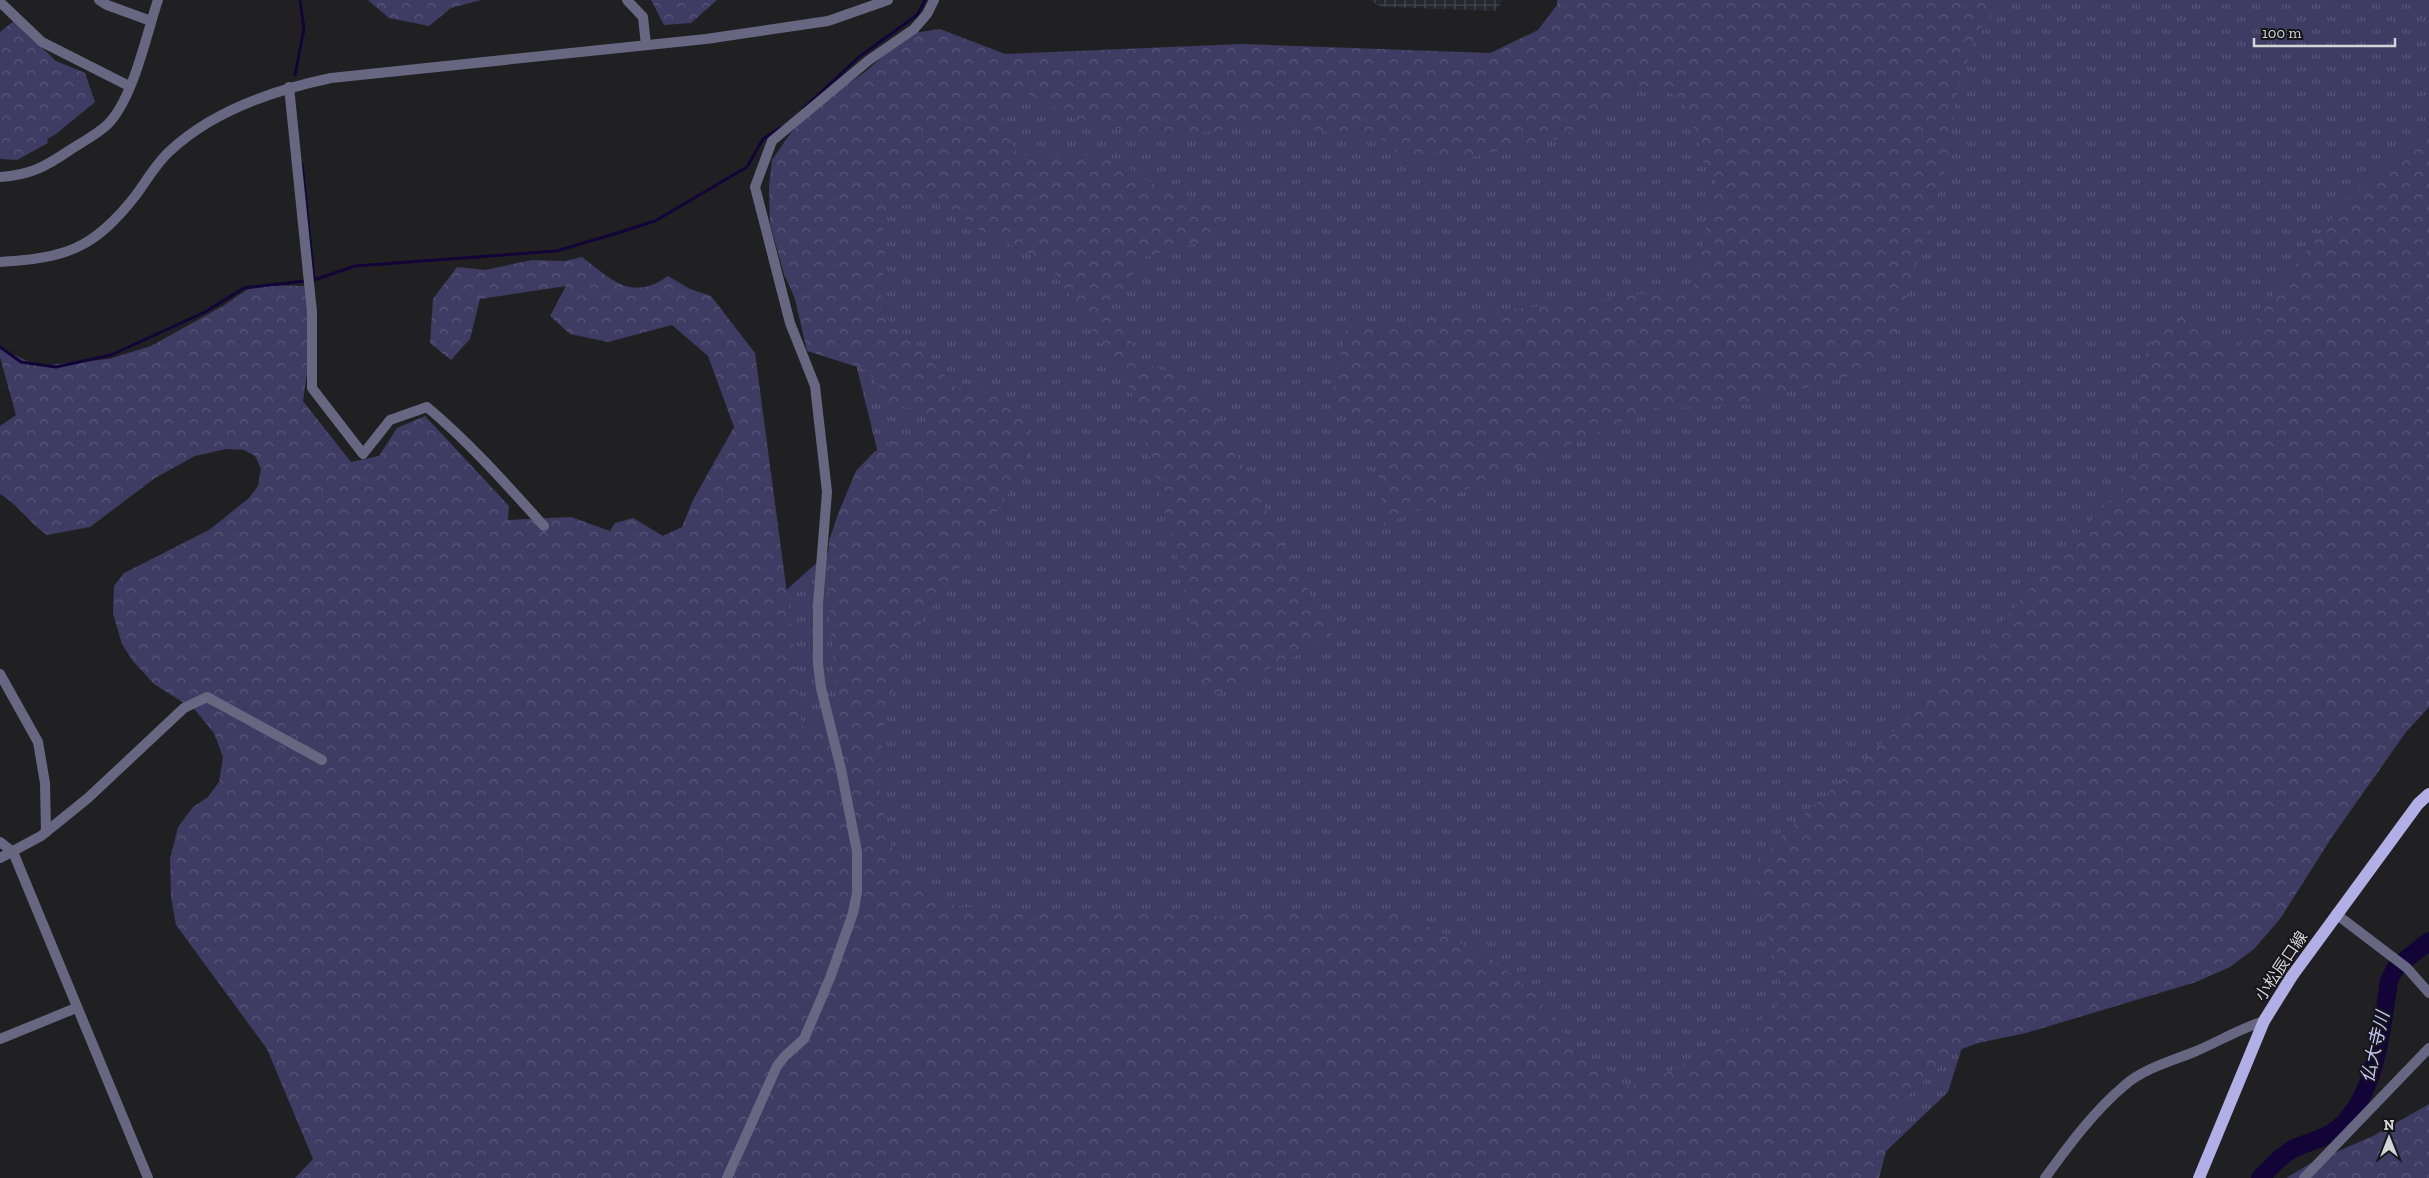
<svg xmlns="http://www.w3.org/2000/svg" width="2429" height="1178" viewBox="0 0 2429 1178" font-family="'Zilla Slab','Noto Sans JP',serif">
	<style>
		.industrial { fill: url(#industrial-grid) }
		.grass { fill: url(#grass-tufts) }
		.forest { fill: url(#forest-crowns) }
		.lines { fill: none; stroke-linecap: round; stroke-linejoin: round }
		.stream { stroke: #120437; stroke-width: 3 }
		.river { stroke: #120437; stroke-width: 18 }
		.minor { stroke: #686782; stroke-width: 10 }
		.tertiary { stroke: #686782; stroke-width: 10 }
		.primary { stroke: #b1afe6; stroke-width: 12 }
		.labels { text-anchor: middle; dominant-baseline: central; stroke-width: 4; stroke-linejoin: round; paint-order: stroke }
		.street-label { font-size: 16px; fill: #d4d4d7; stroke: #16161a }
		.water-label { font-size: 18px; font-style: italic; fill: #c4c3f7; stroke: #16161a }
	</style>
	<defs>
		<pattern id="industrial-grid" width="8" height="8" patternUnits="userSpaceOnUse" patternTransform="scale(1.25)"><rect width="8" height="8" fill="#26262f"/><path d="M0 4h8M4 0v8" fill="none" stroke="#45454c"/></pattern>
		<pattern id="grass-tufts" width="24" height="20" patternUnits="userSpaceOnUse" patternTransform="scale(1.25)"><rect width="24" height="20" fill="#3e3c63"/><path d="M3 7l-1-3M5 7V3M7 7l1-3M15 17l-1-3M17 17v-4M19 17l1-3" fill="none" stroke="#595779"/></pattern>
		<pattern id="forest-crowns" width="20" height="18" patternUnits="userSpaceOnUse" patternTransform="scale(1.25)"><rect width="20" height="18" fill="#3e3c63"/><path d="M2 6a3 3 0 1 1 6 0M12 15a3 3 0 1 1 6 0" fill="none" stroke="#595779"/></pattern>
	</defs>
	<rect width="100%" height="100%" fill="#202023"/>
	<polygon class="industrial" points="1368,0 1503,0 1495,11 1382,7"/>
	<polygon class="grass" points="1975,0 2429,0 2429,594 1986,972 1948,1092 1858,1178 1005,1178 754,619 889,498 807,166 983,76 1698,81 1855,343"/>
	<g class="forest">
		<polygon points="368,0 481,0 451,8 429,26 389,18"/>
		<polygon points="651,0 717,0 691,23 664,25"/>
		<path d="M 1557,0 L 2007,0 L 1980,28 L 1958,86 L 1945,171 L 1889,354 L 1859,373 L 1814,386 L 1735,404 L 1650,410 L 1384,525 L 1374,429 L 1331,401 L 1346,329 L 1693,288 L 1716,181 L 1700,156 L 1698,138 L 1683,101 L 1661,88 L 1635,85 L 1602,111 L 1561,138 L 1462,159 L 1406,161 L 1380,137 L 1341,135 L 1269,123 L 1167,138 L 1077,120 L 1028,94 C 1017,99 1008,102 1002,113 L 1005,127 L 1018,155 L 1108,155 L 1166,192 L 1225,207 L 1217,238 L 1145,257 L 1110,307 L 1143,363 L 1199,383 L 1333,637 L 1208,699 L 1173,540 L 1130,388 L 1049,264 L 974,227 L 945,203 L 919,199 L 879,215 L 886,240 L 880,311 L 958,389 L 983,392 L 1010,401 L 1027,427 L 1033,439 L 1033,448 L 1023,471 L 969,554 L 915,631 L 897,673 L 883,729 L 880,796 L 892,847 L 906,873 L 921,888 L 942,902 L 963,907 L 1222,916 L 1283,910 L 1367,909 L 1406,915 L 1496,962 L 1536,996 L 1587,1064 L 1607,1079 L 1628,1085 L 1646,1084 L 1736,1036 L 1775,1009 L 1780,997 L 1780,981 L 1757,891 L 1754,867 L 1760,857 L 1974,656 L 2058,555 L 2131,478 L 2138,454 L 2140,380 L 2146,354 L 2155,336 L 2168,324 L 2184,317 L 2196,317 L 2229,348 L 2238,348 L 2278,287 L 2355,189 L 2429,133 L 2429,707 L 2406,732 L 2332,837 L 2280,919 L 2254,949 L 2230,967 L 2196,982 L 2026,1033 L 1978,1043 L 1954,1052 L 1904,1100 L 1894,1120 L 1879,1178 L 295,1178 L 313,1159 L 267,1049 L 176,925 L 171,897 L 170,859 L 178,827 L 193,807 L 208,797 L 219,782 L 223,757 L 214,733 L 195,710 L 154,684 L 132,660 L 122,644 L 113,614 L 114,586 L 124,573 L 209,530 L 249,498 L 258,486 L 261,469 L 255,456 L 244,450 L 226,449 L 195,456 L 155,478 L 90,527 L 47,535 C 29,523 19,505 0,494 L 0,426 L 16,415 L 0,357 L 0,349 L 39,366 L 109,359 L 151,346 L 223,306 L 254,285 L 309,286 L 316,312 L 303,401 L 351,462 L 379,456 L 397,428 L 425,416 L 509,506 L 508,520 L 571,517 L 610,531 L 615,523 L 633,518 L 663,536 L 682,527 L 693,500 L 734,427 L 708,356 L 672,325 L 608,342 L 570,334 L 550,316 L 566,286 L 480,299 L 470,339 L 451,360 L 430,343 L 433,299 L 457,267 L 485,270 L 532,260 L 565,261 L 582,257 C 612,280 632,302 668,276 L 690,289 L 711,296 L 755,353 L 796,661 L 802,725 L 806,732 C 824,729 831,716 836,700 L 827,578 L 829,541 L 838,514 L 856,471 L 874,452 L 902,437 L 932,426 L 918,410 L 891,404 L 867,370 L 807,351 L 795,299 L 784,274 L 770,224 L 769,186 L 772,160 L 790,134 L 813,108 L 865,72 L 908,34 L 940,29 L 1005,54 L 1241,44 L 1490,53 L 1538,30 L 1557,5 Z"/>
		<polygon points="14,21 56,61 85,73 95,102 56,134 47,139 48,143 17,160 0,159 0,32"/>
		<polygon points="2429,1104 2429,1178 2286,1178 2311,1163 2373,1136"/>
	</g>
	<g class="lines">
		<g class="stream">
			<polyline points="295,75 304,29 300,0"/>
			<polyline points="804,108 859,57 917,15 925,0"/>
			<polyline points="302,164 314,280"/>
			<polyline points="0,347 21,362 56,367 111,355 205,312 244,288 314,280 355,266 556,251 611,235 655,221 747,167 763,139 780,128"/>
		</g>
		<path class="river" d="M 2260,1178 C 2271,1167 2281,1155 2295,1148 C 2308,1142 2325,1139 2337,1129 C 2376,1098 2382,1028 2389,981 L 2396,967 L 2429,941"/>
		<g class="minor">
			<polyline points="99,0 107,5 151,21"/>
			<polyline points="0,2 42,42 129,86"/>
			<path d="M 289,87 L 312,312 L 312,388 L 363,454 L 390,420 L 427,407 C 470,443 507,485 544,526"/>
			<polyline points="0,674 38,742 45,783 46,832"/>
			<polyline points="0,842 13,852 148,1178"/>
			<polyline points="0,858 41,836 88,798 184,708 207,697 322,760"/>
			<polyline points="2336,914 2407,968 2429,993"/>
			<polyline points="0,1039 76,1008"/>
			<polyline points="727,1178 777,1066 785,1056 804,1039 830,978 853,913 857,892 857,852 841,769 821,688 818,664 818,604 827,492 815,386 790,323 755,187 772,141 869,60 914,29 927,14 934,0"/>
			<path d="M 2045,1178 C 2069,1145 2094,1111 2125,1085 C 2143,1069 2171,1061 2194,1052 C 2218,1042 2239,1029 2264,1021"/>
			<polyline points="2304,1178 2429,1048"/>
		</g>
		<g class="tertiary">
			<polyline points="627,0 643,17 646,45"/>
			<path d="M 0,177 C 30,175 45,167 70,150 C 82,142 98,134 108,124 C 134,97 146,35 158,0"/>
			<path d="M 0,262 C 66,258 94,249 136,195 C 147,180 157,162 171,150 C 214,110 274,90 331,78 L 706,39 L 828,21 L 888,0"/>
		</g>
		<polyline class="primary" points="2199,1178 2264,1021 2292,976 2418,804 2429,794"/>
	</g>
	<g class="labels">
		<g class="street-label">
			<text transform="translate(2281 966) rotate(-56)">小松辰口線</text>
		</g>
		<g class="water-label">
			<text transform="translate(2375 1047) rotate(-77)">仏大寺川</text>
		</g>
	</g>
	<g transform="translate(2389 1138)" stroke="#16161a" stroke-width="4" paint-order="stroke">
	<path d="M0-4L9 19L0 12L-9 19Z" fill="#d4d4d7"/>
	<text y="-8" font-size="14" font-weight="bold" text-anchor="middle" fill="#d4d4d7">N</text>
	</g>
	<path d="M2254 38v8h141v-8" fill="none" stroke="#d4d4d7" stroke-width="2.5"/>
	<text x="2262" y="38" font-size="15" fill="#d4d4d7" stroke="#16161a" stroke-width="4" paint-order="stroke">100 m</text>
</svg>
